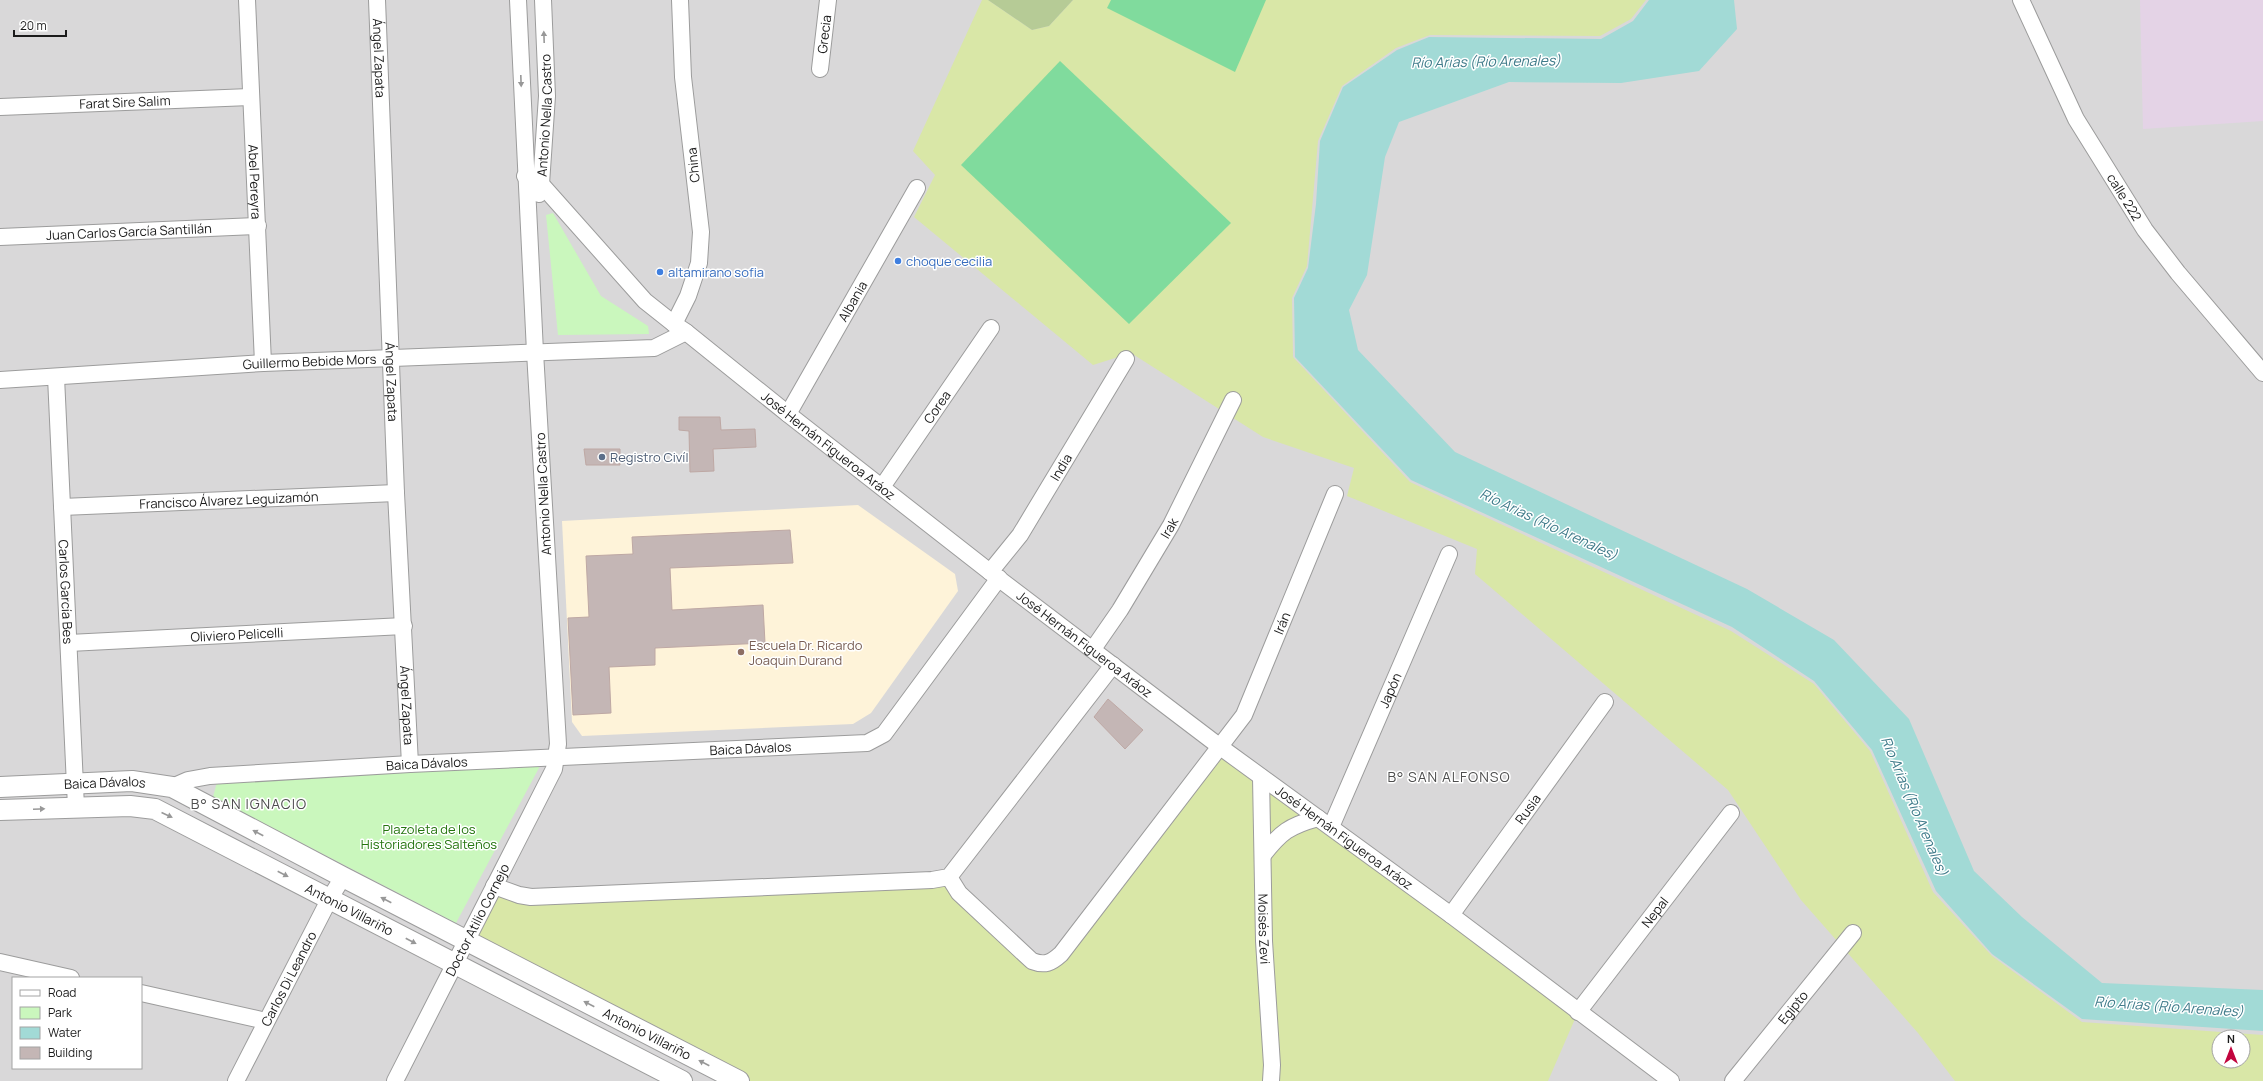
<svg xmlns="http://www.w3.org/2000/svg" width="2263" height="1081" viewBox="0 0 2263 1081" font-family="Manrope,sans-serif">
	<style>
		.residential { fill: #d9d8d9; fill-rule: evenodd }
		.industrial { fill: #e4d3e6 }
		.education { fill: #fef3d9 }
		.grass { fill: #d9e7a7; fill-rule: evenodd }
		.forest { fill: #b6cb96 }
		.park { fill: #caf7bd }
		.pitch { fill: #80db9d }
		.water { fill: #a2dad6 }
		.building { fill: #c4b6b5; stroke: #bea8a4 }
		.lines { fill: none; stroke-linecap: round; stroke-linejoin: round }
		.minor-casing { stroke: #9c9c9c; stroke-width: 18 }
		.tertiary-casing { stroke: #9c9c9c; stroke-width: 22 }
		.minor { stroke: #fff; stroke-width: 16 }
		.tertiary { stroke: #fff; stroke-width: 20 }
		.oneway { fill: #989898 }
		.shop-dot { fill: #3f7fe0; stroke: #fff; stroke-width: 1.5 }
		.service-dot { fill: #5c6f8a; stroke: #fff; stroke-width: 1.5 }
		.education-dot { fill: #8d6e63; stroke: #fff; stroke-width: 1.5 }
		.labels { text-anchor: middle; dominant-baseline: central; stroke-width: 3; stroke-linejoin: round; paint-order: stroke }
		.street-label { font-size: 13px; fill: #1b1b1b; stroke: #fff }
		.shop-label { font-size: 13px; fill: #366cbe; stroke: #fff; text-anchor: start }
		.service-label { font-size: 13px; fill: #4e5e75; stroke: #fff; text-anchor: start }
		.education-label { font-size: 13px; fill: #785e54; stroke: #fff; text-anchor: start }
		.park-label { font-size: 13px; fill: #24750e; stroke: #fff }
		.water-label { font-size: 14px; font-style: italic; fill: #3f7b8a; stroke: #fff }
		.neighbourhood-label { font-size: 14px; letter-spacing: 1px; fill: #4e4e4e; stroke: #fff }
	</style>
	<rect width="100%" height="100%" fill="#ede5e1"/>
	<path class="residential" d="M 0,0 L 2263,0 L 2263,1081 L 0,1081 ZM 13,978 L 141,978 L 141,1068 L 13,1068 ZM 2219,1037 L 2243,1037 L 2243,1061 L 2219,1061 Z"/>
	<polygon class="industrial" points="2140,0 2263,0 2263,121 2143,129"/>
	<polygon class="education" points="858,505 955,574 958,591 871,713 853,724 582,736 572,722 562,521"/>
	<g class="grass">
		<path d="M 982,0 L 988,0 L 1032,30 L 1049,26 L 1073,0 L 1646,0 L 1631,19 L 1600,36 L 1430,35 L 1396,48 L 1342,86 L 1318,141 L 1307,266 L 1292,298 L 1293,357 L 1410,482 L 1731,631 L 1814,684 L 1870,751 L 1933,892 L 1992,956 L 2082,1022 L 2263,1035 L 2263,1081 L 1955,1081 L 1918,1033 L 1801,900 L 1728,790 L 1475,574 L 1477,549 L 1347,496 L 1354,468 L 1263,437 L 1131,353 L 1093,365 L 914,217 L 935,175 L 913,151 ZM 2219,1037 L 2243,1037 L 2243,1061 L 2219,1061 Z"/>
		<polygon points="1219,746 1578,1012 1548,1081 739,1081 467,941 494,886 531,897 949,877 1042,965"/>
	</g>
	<polygon class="forest" points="988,0 1073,0 1049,26 1032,30"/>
	<g class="park">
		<polygon points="553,213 601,296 648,326 649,334 558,335 546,215"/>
		<polygon points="540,766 456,923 213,797 217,782"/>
	</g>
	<g class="pitch">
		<polygon points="1111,0 1266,0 1235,72 1107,8"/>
		<polygon points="1060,61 1231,223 1129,324 961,165"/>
	</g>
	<polygon class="water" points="1649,0 1734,0 1737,29 1699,71 1621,83 1509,82 1399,122 1385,157 1367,275 1349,310 1358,350 1455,452 1747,589 1834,640 1909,719 1974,871 2022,917 2102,983 2263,990 2263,1031 2082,1019 1992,954 1936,891 1872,750 1814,681 1732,627 1411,480 1295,357 1294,298 1308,268 1316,204 1320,141 1343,87 1397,50 1429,37 1601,39 1633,21"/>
	<g class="building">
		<polygon points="679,417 720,417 721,430 755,429 756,447 713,449 714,471 690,472 689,431 679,430"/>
		<polygon points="584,449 620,449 620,465 586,465"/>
		<polygon points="790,530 793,563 670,568 672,610 763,605 765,643 655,648 655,665 609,667 611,713 573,715 568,618 589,617 586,556 633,554 632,537"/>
		<polygon points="1108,699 1143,730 1125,749 1094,717"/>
	</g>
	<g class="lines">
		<g class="minor-casing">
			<g id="minor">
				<path id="s1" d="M 247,0 L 263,363"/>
				<path id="s2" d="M 377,0 L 396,493 L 410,764"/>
				<path id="s3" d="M 2021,0 L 2076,119 L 2145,230 L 2178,273 L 2263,373"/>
				<path id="s4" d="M 820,69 L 828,0"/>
				<path id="s5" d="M 0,107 L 250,97"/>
				<path id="s6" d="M 525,176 L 541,184 L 645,301 L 674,324 L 686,332 L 788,414 L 990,572 L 1219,746 L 1451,915 L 1671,1081"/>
				<path id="s7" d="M 539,194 L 541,184 L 547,96 L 543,0"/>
				<path id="s8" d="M 0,237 L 258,226"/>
				<polyline points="674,324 688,296 699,263 701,232 683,77 680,0"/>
				<path id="s9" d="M 56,377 L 76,807"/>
				<path id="s10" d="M 0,380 L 263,363 L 654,348 L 686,332"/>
				<path id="s11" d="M 788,414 L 917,188"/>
				<path id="s12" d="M 882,487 L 991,328"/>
				<path id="s13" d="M 62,507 L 396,493"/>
				<path id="s14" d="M 990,572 L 1020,535 L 1126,359"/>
				<path id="s15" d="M 69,643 L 404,626"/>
				<path id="s16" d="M 1093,649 L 1120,610 L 1171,525 L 1233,400"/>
				<path id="s17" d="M 1261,777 L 1264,941 L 1272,1065 L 1271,1081"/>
				<path id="s18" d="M 172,787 L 188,780 L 210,776 L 410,764 L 867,743 L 884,734 L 999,578"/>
				<path id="s19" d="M 1331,827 L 1449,554"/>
				<path d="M 1263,855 C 1281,832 1289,826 1318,818"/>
				<path id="s20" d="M 949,877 L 959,893 L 1032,961 C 1045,966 1051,963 1061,954 L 1244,715 L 1335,494"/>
				<polyline points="494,886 519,895 531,897 932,880 949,877 1113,665"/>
				<path id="s21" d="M 1451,915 L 1605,702"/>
				<polyline points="0,962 71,978"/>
				<polyline points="141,993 266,1021"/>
				<path id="s22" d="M 1578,1012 L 1731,813"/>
				<path id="s23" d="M 236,1081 L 330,898 L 343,877"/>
				<path id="s24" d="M 395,1081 L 554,769 L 558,744 L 535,352 L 518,0"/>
				<path id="s25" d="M 1733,1081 L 1853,933"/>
			</g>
		</g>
		<g class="tertiary-casing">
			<g id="tertiary">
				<path id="s26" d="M 0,787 L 132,781 L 172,787 L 343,877 L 739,1081"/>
				<path id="s27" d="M 0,810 L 130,806 L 155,809 L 682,1081"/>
			</g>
		</g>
		<use href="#minor" class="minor"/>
		<use href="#tertiary" class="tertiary"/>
	</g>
	<defs><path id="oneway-solid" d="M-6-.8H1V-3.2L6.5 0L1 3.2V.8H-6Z"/></defs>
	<g class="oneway">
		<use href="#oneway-solid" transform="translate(544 37) rotate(-92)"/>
		<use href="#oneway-solid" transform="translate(521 81) rotate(88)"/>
		<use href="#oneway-solid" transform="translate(39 809) rotate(-2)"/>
		<use href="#oneway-solid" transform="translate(167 815) rotate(24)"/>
		<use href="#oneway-solid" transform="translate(258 833) rotate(-152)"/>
		<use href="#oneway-solid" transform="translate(283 874) rotate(27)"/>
		<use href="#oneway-solid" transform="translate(386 900) rotate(-153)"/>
		<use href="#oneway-solid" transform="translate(411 941) rotate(28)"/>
		<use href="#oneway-solid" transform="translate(589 1004) rotate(-153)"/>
		<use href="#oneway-solid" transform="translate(704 1063) rotate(-153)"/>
	</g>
	<g class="shop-dot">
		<circle cx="898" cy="261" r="4"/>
		<circle cx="660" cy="272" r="4"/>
	</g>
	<circle class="service-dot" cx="602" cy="457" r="4"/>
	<circle class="education-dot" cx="741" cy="652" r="4"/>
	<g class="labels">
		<g class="street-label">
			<text stroke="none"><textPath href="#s4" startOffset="35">Grecia</textPath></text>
			<text stroke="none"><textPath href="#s2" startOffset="58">Ángel Zapata</textPath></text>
			<text stroke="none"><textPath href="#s5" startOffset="125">Farat Sire Salim</textPath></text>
			<text stroke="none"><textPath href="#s7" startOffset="79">Antonio Nella Castro</textPath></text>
			<text transform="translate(693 165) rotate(-96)">China</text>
			<text stroke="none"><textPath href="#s1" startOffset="182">Abel Pereyra</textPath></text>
			<text stroke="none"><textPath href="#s3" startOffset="223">calle 222</textPath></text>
			<text stroke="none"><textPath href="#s8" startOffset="129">Juan Carlos García Santillán</textPath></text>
			<text stroke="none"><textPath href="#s11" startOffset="130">Albania</textPath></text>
			<text stroke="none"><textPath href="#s10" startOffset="310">Guillermo Bebide Mors</textPath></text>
			<text stroke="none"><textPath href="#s2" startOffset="382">Ángel Zapata</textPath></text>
			<text stroke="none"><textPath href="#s12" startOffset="97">Corea</textPath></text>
			<text stroke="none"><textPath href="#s6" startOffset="408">José Hernán Figueroa Aráoz</textPath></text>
			<text stroke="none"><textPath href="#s14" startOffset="127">India</textPath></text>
			<text transform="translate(543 494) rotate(-93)">Antonio Nella Castro</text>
			<text stroke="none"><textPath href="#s13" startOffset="167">Francisco Álvarez Leguizamón</textPath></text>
			<text stroke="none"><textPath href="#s16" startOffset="143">Irak</textPath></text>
			<text stroke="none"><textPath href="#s9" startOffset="215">Carlos García Bes</textPath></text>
			<text stroke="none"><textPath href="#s20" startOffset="551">Irán</textPath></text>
			<text stroke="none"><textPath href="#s15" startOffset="168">Oliviero Pelicelli</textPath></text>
			<text stroke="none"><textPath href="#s6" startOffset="732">José Hernán Figueroa Aráoz</textPath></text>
			<text stroke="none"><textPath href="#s19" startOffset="149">Japón</textPath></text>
			<text stroke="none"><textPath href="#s2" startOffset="706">Ángel Zapata</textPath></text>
			<text stroke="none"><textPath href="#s18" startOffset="581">Baica Dávalos</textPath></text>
			<text stroke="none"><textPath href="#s18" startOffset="257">Baica Dávalos</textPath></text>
			<text stroke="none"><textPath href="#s26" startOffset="105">Baica Dávalos</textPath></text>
			<text stroke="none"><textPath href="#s21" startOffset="131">Rusia</textPath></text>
			<text stroke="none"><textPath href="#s6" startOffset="1056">José Hernán Figueroa Aráoz</textPath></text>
			<text stroke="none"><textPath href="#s27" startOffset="374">Antonio Villariño</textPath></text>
			<text stroke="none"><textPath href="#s22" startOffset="126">Nepal</textPath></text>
			<text stroke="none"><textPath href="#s24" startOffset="181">Doctor Atilio Cornejo</textPath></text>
			<text stroke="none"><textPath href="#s17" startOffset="152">Moisés Zevi</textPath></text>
			<text stroke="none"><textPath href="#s23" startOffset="115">Carlos Di Leandro</textPath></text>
			<text stroke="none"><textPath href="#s25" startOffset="95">Egipto</textPath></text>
			<text stroke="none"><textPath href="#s26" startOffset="708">Antonio Villariño</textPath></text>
		</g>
		<g class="shop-label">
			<text x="906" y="261">choque cecilia</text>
			<text x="668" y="272">altamirano sofia</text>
		</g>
		<g class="service-label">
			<text x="610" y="457">Registro Civíl</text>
		</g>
		<g class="education-label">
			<text x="749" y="645">Escuela Dr. Ricardo<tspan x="749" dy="15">Joaquin Durand</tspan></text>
		</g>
		<g class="park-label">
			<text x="429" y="829">Plazoleta de los<tspan x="429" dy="15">Historiadores Salteños</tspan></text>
		</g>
		<g class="water-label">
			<text transform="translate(1486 61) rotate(-1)">Río Arias (Río Arenales)</text>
			<text transform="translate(1549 524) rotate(25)">Río Arias (Río Arenales)</text>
			<text transform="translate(1915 806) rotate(67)">Río Arias (Río Arenales)</text>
			<text transform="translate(2169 1006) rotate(4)">Río Arias (Río Arenales)</text>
		</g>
		<g class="neighbourhood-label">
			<text x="1449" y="776">B° SAN ALFONSO</text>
			<text x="249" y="803">B° SAN IGNACIO</text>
		</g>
	</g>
	<rect x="12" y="977" width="130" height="92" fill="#ffffff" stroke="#a4a4a4"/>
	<rect x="20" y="990" width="20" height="6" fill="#ffffff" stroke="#a4a4a4"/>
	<text x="48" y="997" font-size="12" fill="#1b1b1b">Road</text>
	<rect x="20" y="1007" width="20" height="12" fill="#caf7bd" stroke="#a4a4a4"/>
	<text x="48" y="1017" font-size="12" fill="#1b1b1b">Park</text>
	<rect x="20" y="1027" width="20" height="12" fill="#a2dad6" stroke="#a4a4a4"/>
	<text x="48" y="1037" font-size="12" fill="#1b1b1b">Water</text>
	<rect x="20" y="1047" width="20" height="12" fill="#c4b6b5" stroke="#a4a4a4"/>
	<text x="48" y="1057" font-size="12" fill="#1b1b1b">Building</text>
	<g transform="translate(2231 1049)"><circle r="19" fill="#ffffff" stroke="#a4a4a4"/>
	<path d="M0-3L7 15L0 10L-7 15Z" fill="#c2053e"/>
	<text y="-6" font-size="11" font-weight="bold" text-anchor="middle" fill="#1b1b1b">N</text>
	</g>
	<path d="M14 30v6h52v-6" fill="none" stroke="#1b1b1b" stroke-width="2"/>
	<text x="20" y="30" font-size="12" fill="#1b1b1b" stroke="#ffffff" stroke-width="3" paint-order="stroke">20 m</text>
</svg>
